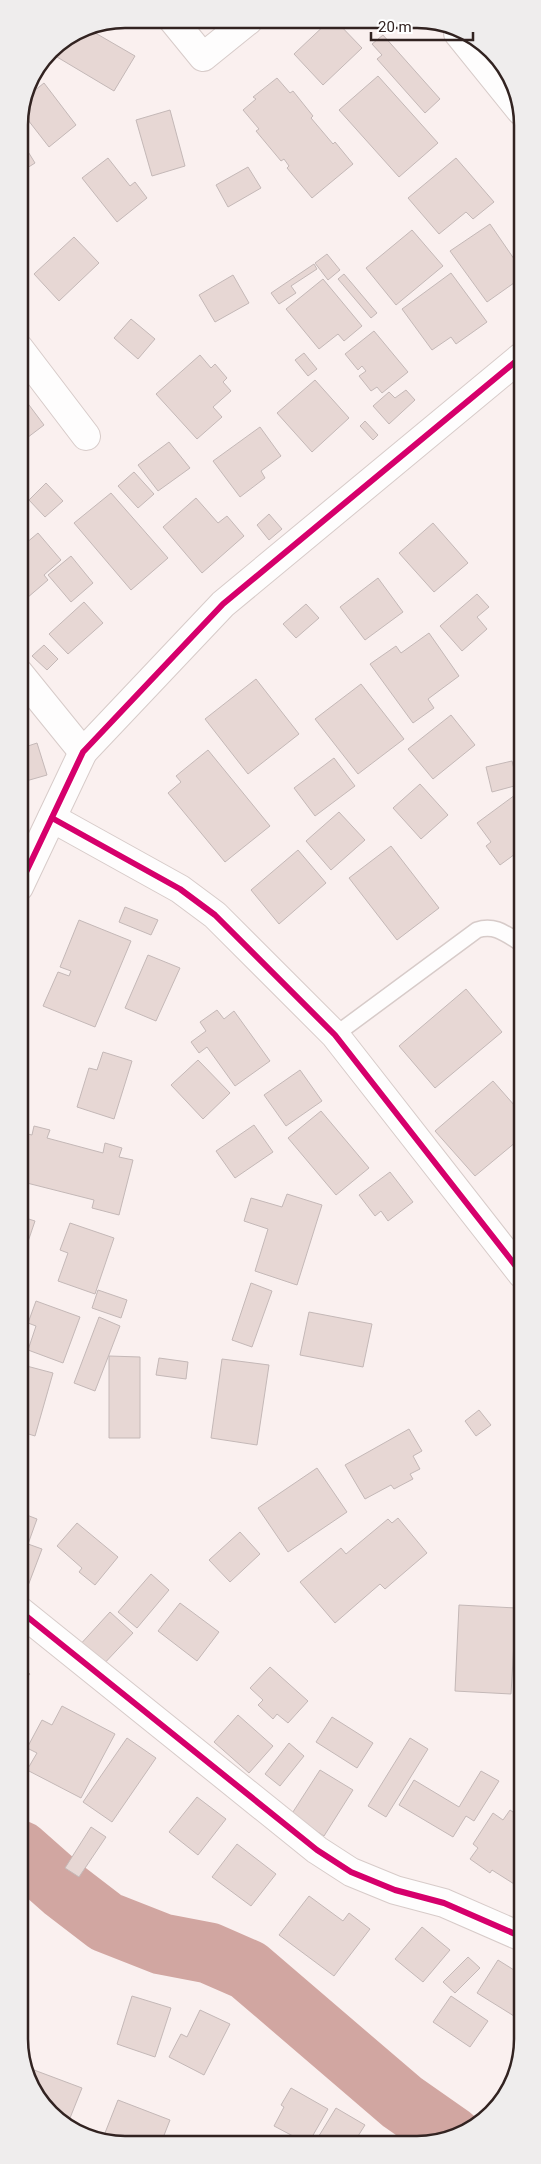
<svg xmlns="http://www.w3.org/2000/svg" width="541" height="2164" viewBox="0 0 541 2164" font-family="Roboto,sans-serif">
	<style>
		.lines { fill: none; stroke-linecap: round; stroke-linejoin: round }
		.river { stroke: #d1a6a1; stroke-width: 61 }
		.building { fill: #e7d7d4; stroke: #c4b8b7 }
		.lane-casing { stroke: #d7cbc9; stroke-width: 18 }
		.street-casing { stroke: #d7cbc9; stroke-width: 30 }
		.secondary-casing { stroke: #d7cbc9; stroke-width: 30 }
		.lane { stroke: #fefdfd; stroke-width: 15 }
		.street { stroke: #fefdfd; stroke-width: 28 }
		.secondary { stroke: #fefdfd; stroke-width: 28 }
		.cycleway-casing { stroke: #fff; stroke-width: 9 }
		.cycleway { stroke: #d6006c; stroke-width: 6 }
		.rim { fill: none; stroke: #322321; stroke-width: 2.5 }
	</style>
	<rect width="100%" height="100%" fill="#faf0ef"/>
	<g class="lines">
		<polyline class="river" points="20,1851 63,1889 106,1922 162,1944 209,1953 248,1970 402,2102 452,2137"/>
	</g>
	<g class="building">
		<polygon points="330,20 335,20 362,48 323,85 294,54"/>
		<polygon points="85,27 135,56 114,91 52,54 58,44"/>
		<polygon points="383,35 440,99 425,113 377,59 382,55 372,44"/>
		<polygon points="378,76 438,143 399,177 339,110"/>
		<polygon points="277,78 290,93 293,91 313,116 311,118 333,144 335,142 353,164 312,198 287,168 289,166 284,159 281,161 256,131 259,129 243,110 256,99 253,97"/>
		<polygon points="44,83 76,125 49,147 21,111 24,99"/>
		<polygon points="170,110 185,166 152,176 136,120"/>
		<polygon points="19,137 35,163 19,173"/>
		<polygon points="108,158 130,186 135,182 147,198 117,222 82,178"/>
		<polygon points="456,158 494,202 473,219 466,212 439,234 408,198"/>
		<polygon points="248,167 261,188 228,207 216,185"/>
		<polygon points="490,224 521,269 521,278 487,302 450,251"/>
		<polygon points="412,230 443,266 396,305 366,268"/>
		<polygon points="74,237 99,263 59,301 34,274"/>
		<polygon points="327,254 340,270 328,280 315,263"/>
		<polygon points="314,264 317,269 291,286 296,293 279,304 271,293"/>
		<polygon points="451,273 487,322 456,344 451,337 432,350 402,309"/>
		<polygon points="344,274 377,313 371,318 338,279"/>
		<polygon points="233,275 249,303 215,322 199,295"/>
		<polygon points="323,279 362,326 344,341 338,334 319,349 286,309"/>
		<polygon points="131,319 155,339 138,359 114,338"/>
		<polygon points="374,331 408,372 382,393 377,387 371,391 359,376 366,371 362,366 358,370 345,354"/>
		<polygon points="304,353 317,369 308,376 295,360"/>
		<polygon points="200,355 211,368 215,364 227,378 223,382 231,391 213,407 222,417 197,439 156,394"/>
		<polygon points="315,380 349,418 312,452 277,413"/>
		<polygon points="406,390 415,400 389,424 373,406 389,392 395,398"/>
		<polygon points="20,393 44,425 19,444 19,395"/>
		<polygon points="365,421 378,435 373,440 360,426"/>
		<polygon points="260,427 281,456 261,471 265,478 240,497 213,461"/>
		<polygon points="169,442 190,468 158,491 138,465"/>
		<polygon points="134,472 154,494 138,508 118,486"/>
		<polygon points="46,483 63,501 45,517 29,500"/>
		<polygon points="111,493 168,558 131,590 74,523"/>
		<polygon points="196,498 218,523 227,516 244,536 202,573 163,527"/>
		<polygon points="269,514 282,529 269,540 257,525"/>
		<polygon points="433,523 468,563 434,592 399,553"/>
		<polygon points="38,533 61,560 44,575 48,580 27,598 22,592 19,594 19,549"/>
		<polygon points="71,556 93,583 71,602 48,575"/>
		<polygon points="378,578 403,612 365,640 340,607"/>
		<polygon points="477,594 489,607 477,617 487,629 462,651 440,626"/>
		<polygon points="84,602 103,623 68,654 49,634"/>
		<polygon points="306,604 319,618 296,638 283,624"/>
		<polygon points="429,633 459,676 428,699 434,708 413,723 370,664 396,646 401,653"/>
		<polygon points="44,645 58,659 47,670 32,656"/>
		<polygon points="256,679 299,734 248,774 205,719"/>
		<polygon points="361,684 404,739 358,774 315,719"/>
		<polygon points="451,715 475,745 433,779 408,749"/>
		<polygon points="37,743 47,775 19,783 19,749"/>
		<polygon points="208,750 270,826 225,862 168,793 181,782 176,776"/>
		<polygon points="334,758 355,786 315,816 294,788"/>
		<polygon points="512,761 518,785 492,792 486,767"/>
		<polygon points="420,784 448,815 421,839 393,808"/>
		<polygon points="515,795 522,804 522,849 500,865 486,846 491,842 477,823"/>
		<polygon points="339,812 365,840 331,870 306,841"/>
		<polygon points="391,846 439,908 397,940 349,878"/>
		<polygon points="298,850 326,883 279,924 251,890"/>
		<polygon points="125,907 158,920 151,935 119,922"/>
		<polygon points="79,920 131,941 95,1027 43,1006 58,972 69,976 71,971 60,967"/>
		<polygon points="148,955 180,968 156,1021 125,1008"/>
		<polygon points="466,989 502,1032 435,1088 399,1046"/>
		<polygon points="217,1010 224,1019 234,1011 270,1061 235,1086 207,1047 199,1053 191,1042 206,1031 200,1022"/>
		<polygon points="103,1052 132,1061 114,1119 77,1107 89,1068 97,1070"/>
		<polygon points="198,1060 230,1093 203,1119 171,1085"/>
		<polygon points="300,1070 322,1101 286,1126 264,1095"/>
		<polygon points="493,1081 522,1114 522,1137 475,1176 435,1131"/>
		<polygon points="321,1111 369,1168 336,1195 288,1138"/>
		<polygon points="254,1125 273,1152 235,1178 216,1151"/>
		<polygon points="34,1126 50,1130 47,1138 103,1153 105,1143 122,1148 119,1157 133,1160 119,1215 92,1208 94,1200 19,1181 19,1132 32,1135"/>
		<polygon points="390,1172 413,1202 388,1221 381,1211 375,1216 359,1195"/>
		<polygon points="287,1194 322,1205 297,1285 255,1271 268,1229 244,1221 251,1198 282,1207"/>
		<polygon points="19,1216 35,1221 19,1268"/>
		<polygon points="70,1223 114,1238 95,1294 58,1281 68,1253 60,1250"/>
		<polygon points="251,1283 272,1291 252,1347 232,1340"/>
		<polygon points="98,1290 127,1300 121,1318 92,1308"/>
		<polygon points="36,1301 80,1317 63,1363 28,1350 36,1326 28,1323"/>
		<polygon points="309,1312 372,1324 363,1367 300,1355"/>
		<polygon points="99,1317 120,1326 95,1391 74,1383"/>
		<polygon points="109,1356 140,1357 140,1438 109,1438"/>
		<polygon points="159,1358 188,1362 186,1379 156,1375"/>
		<polygon points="222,1359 269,1365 257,1445 211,1438"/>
		<polygon points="19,1364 53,1373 35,1436 19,1431"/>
		<polygon points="479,1410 491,1425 476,1436 465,1421"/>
		<polygon points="409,1429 422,1451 413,1456 420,1469 410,1474 413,1479 394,1489 391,1485 365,1499 345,1465"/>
		<polygon points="317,1468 347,1512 288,1552 258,1508"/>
		<polygon points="19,1512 37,1519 28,1544 42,1549 26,1591 20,1588"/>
		<polygon points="398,1518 427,1553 385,1589 380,1584 335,1623 300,1582 341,1548 346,1554 388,1519 392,1523"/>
		<polygon points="77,1523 118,1557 95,1585 79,1572 82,1568 57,1546"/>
		<polygon points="240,1532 260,1554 230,1582 209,1560"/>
		<polygon points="151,1574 169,1590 137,1628 118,1612"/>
		<polygon points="180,1603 219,1632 197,1661 158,1631"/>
		<polygon points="459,1605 516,1608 511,1694 455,1691"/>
		<polygon points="110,1612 133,1633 100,1668 77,1648"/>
		<polygon points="20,1665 30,1674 20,1685"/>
		<polygon points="270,1667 308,1701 288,1723 277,1714 273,1719 258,1705 263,1700 250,1688"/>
		<polygon points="62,1706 115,1734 81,1798 27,1770 37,1753 27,1748 42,1720 52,1725"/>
		<polygon points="238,1715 273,1746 249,1773 214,1742"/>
		<polygon points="332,1717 373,1743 357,1768 316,1742"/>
		<polygon points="127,1738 156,1758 112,1822 83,1802"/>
		<polygon points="410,1738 428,1749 386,1817 368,1806"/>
		<polygon points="289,1743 304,1756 280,1786 265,1774"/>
		<polygon points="320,1770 353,1790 324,1836 291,1815"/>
		<polygon points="481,1771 499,1781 474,1821 466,1816 453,1837 399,1805 414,1780 459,1807"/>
		<polygon points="197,1797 226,1819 198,1855 169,1832"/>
		<polygon points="510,1810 522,1818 522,1889 492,1870 490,1873 470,1859 478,1848 473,1844 493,1813 503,1820"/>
		<polygon points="91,1827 106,1837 79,1877 65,1868"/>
		<polygon points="237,1844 276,1874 251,1906 212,1877"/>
		<polygon points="309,1896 343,1921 349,1913 370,1929 334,1976 279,1935"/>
		<polygon points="422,1927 450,1950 423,1982 395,1959"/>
		<polygon points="468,1957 480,1968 455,1993 443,1982"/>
		<polygon points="498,1960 522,1975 522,2021 477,1993"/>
		<polygon points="132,1996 171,2008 155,2057 117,2044"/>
		<polygon points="451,1996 488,2021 470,2047 433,2022"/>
		<polygon points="200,2010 230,2024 204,2075 169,2057 181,2034 187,2037"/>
		<polygon points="26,2067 82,2088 68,2123 45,2109"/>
		<polygon points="291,2088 328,2109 308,2144 274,2126 284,2107 281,2105"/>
		<polygon points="118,2100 170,2120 161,2143 118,2143 103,2138"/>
		<polygon points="336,2108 365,2125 353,2144 314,2144"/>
	</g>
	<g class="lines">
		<g class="lane-casing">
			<path id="lane" d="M 335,1035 L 477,930 C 495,924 506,934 522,944"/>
		</g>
		<g class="street-casing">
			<g id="street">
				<polyline points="172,19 203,57 249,20"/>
				<polyline points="19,348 86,436"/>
				<polyline points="19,673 83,752"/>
				<polyline points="52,818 180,889 215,915 335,1035 522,1274"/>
				<polyline points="19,887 83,752 223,604 521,357"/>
				<polyline points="20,1611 317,1850 351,1872 395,1890 444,1903 522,1937"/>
			</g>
		</g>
		<g class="secondary-casing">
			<polyline id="secondary" points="458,33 521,111"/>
		</g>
		<use href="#lane" class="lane"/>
		<use href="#street" class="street"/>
		<use href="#secondary" class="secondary"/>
		<g class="cycleway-casing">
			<g id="cycleway">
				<polyline points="52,818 180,889 215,915 335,1035 522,1274"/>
				<polyline points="19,887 83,752 223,604 521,357"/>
				<polyline points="20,1611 317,1850 351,1872 395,1890 444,1903 522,1937"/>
			</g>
		</g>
		<use href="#cycleway" class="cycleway"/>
	</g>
	<path d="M0 0H541V2164H0ZM125 28H417A97 97 0 0 1 514 125V2039A97 97 0 0 1 417 2136H125A97 97 0 0 1 28 2039V125A97 97 0 0 1 125 28Z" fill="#efeded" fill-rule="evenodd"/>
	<path class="rim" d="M125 28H417A97 97 0 0 1 514 125V2039A97 97 0 0 1 417 2136H125A97 97 0 0 1 28 2039V125A97 97 0 0 1 125 28Z"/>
	<path d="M371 32v8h102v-8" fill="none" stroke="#322321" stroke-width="2.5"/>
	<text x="378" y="32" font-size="15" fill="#322321" stroke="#ffffff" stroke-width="4" paint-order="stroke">20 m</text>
</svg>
